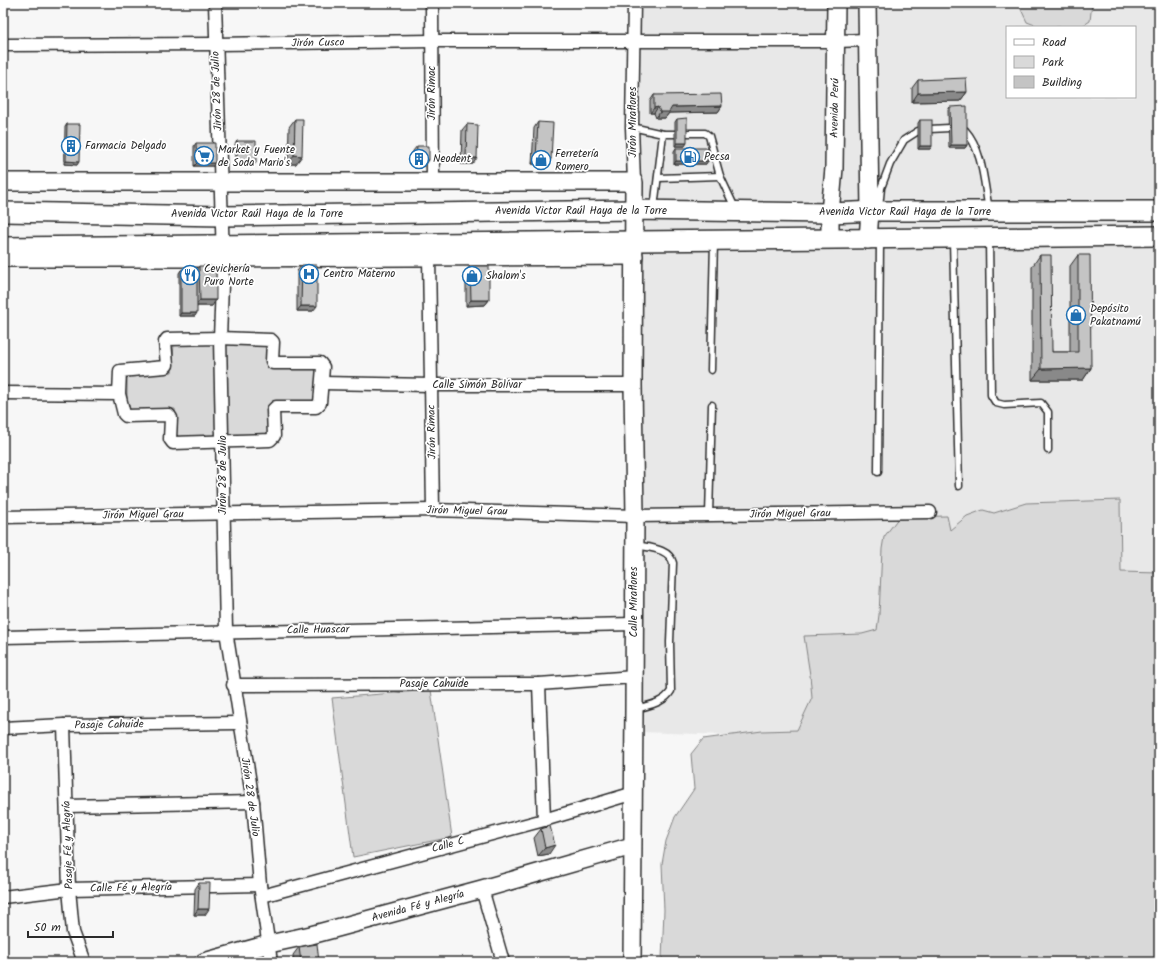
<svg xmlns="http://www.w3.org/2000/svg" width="1162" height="965" viewBox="0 0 1162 965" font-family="Kalam,sans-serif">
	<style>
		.built { fill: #e8e8e8; fill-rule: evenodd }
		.green { fill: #d9d9d9; stroke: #828282 }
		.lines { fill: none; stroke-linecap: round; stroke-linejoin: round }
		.lane-casing { stroke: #2b2b2b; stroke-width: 9 }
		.street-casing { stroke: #2b2b2b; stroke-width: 15 }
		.secondary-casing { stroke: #2b2b2b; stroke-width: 20 }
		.primary-casing { stroke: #2b2b2b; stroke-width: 22 }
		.lane { stroke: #fff; stroke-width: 6 }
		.street { stroke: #fff; stroke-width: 12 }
		.secondary { stroke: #fff; stroke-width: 17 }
		.primary { stroke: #fff; stroke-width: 19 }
		.wall { fill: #a9a9a9; stroke: #2b2b2b }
		.shaded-wall { fill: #898989; stroke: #2b2b2b }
		.building { fill: #c4c4c4; stroke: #2b2b2b }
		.labels { text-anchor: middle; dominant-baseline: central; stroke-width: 3.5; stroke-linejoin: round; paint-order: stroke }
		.street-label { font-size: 11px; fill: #2b2b2b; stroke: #fff }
		.poi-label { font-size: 11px; fill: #2b2b2b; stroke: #fff; text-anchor: start }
	</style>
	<rect width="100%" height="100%" fill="#f7f7f7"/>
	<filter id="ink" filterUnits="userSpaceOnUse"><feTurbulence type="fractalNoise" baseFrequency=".025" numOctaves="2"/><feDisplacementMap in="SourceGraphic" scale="8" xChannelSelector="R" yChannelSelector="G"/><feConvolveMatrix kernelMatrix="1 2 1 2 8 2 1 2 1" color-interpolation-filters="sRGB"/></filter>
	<g filter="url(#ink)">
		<path class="built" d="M 637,3 L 1159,3 L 1159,594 L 815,738 L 640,732 ZM 1007,27 L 1135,27 L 1135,97 L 1007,97 Z"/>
		<g class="green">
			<polygon points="1018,3 1092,3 1090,21 1081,27 1040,27 1027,22"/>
			<polygon points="174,344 268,344 269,367 318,367 318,402 271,404 269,435 176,439 175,409 127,410 127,375 172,372"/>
			<polygon points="1120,500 1121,572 1159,573 1159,962 664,962 662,959 664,910 662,864 666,841 675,817 694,789 691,754 703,739 762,731 797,730 812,698 810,675 804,636 862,634 877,630 879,615 882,549 884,537 899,517 947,516 950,530 967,516 983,510 994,513 1026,503"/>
			<polygon points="431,690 452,837 353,857 332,698"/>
		</g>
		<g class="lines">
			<g class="lane-casing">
				<g id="lane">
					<polyline points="632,127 663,134 675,134"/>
					<polyline points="930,129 949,128"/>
					<path d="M 965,130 C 983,150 984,184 989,210"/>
					<polyline points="685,133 705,133 709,136 720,176 735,208"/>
					<polyline points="658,178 720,176"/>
					<polyline points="654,208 663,134"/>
					<polyline points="879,208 881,188 890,164 904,140 918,131"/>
					<polyline points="989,239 991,395 996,403 1004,405 1041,403 1048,412 1048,450"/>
					<polyline points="953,240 959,486"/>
					<polyline points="711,370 714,241"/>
					<polyline points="878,472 880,241"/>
					<polyline points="709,515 712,405"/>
					<path d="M 636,545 C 649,548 669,548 673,563 L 670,642 L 671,691 C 664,703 649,705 636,709"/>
				</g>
			</g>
			<g class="street-casing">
				<g id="street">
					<polyline points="215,3 223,258 220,338 226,631 253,802 260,885 271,962"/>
					<polyline points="432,3 433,182"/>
					<polyline points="3,45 216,44 432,41 836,41 867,40"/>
					<polyline points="634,182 632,127 634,3"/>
					<polyline points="429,257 433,510"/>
					<polygon points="220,338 271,340 273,342 272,361 273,363 320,363 323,367 320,403 316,407 276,407 273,410 274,436 270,440 173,443 170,439 171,418 169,415 126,416 124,414 119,394 120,371 165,367 167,365 165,342 167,339"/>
					<polyline points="322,383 431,385 633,385"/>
					<polyline points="3,393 119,394"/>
					<polyline points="3,517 433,510 635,516 930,512"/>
					<polyline points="3,637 634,624"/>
					<polyline points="539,684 544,820"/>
					<polyline points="233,685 539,684 634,677"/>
					<polyline points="64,725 69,889 73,932 84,962"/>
					<polyline points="3,728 64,725 239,723"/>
					<polyline points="67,806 253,802"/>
					<polyline points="482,889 503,962"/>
					<polyline points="262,896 544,820 634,793"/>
					<polyline points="3,897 69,889 260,885"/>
				</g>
			</g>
			<g class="secondary-casing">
				<g id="secondary">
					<polyline points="867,3 870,211 868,240"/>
					<polyline points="3,182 634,182 633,385 635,516 634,710 632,962"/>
					<polyline points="830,239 830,213 834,168 836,3"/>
					<polyline points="3,258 223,258 634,256"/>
					<polyline points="204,962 269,944 311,935 482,889 632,846"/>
				</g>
			</g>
			<g class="primary-casing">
				<g id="primary">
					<polyline points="3,212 222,216 633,210 830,213 877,211 1159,211"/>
					<polyline points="3,247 1159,236"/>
				</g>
			</g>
			<use href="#lane" class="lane"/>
			<use href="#street" class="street"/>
			<use href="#secondary" class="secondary"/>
			<use href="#primary" class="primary"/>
		</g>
		<g class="wall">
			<polygon points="918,80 967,92 960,101 912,102 912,88"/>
			<polygon points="654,95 722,106 718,112 669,113 665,118 656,118 654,113 650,113 650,101"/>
			<polygon points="950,107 967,145 965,148 949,148 948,110"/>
			<polygon points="295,119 296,164 288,164 289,127"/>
			<polygon points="677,119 685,146 675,146 675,122"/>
			<polygon points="920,120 930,149 918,149 918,123"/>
			<polygon points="538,122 551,159 547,165 532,164 534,128"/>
			<polygon points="67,124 77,165 64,164 65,127"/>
			<polygon points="467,124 473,164 461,164 462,130"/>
			<polygon points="237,141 256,162 254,165 235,165 235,144"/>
			<polygon points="196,143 215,163 213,166 194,166 194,146"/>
			<polygon points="417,146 425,166 412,166 413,151"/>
			<polygon points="676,148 706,164 674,164 674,151"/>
			<polygon points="1040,255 1052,352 1070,352 1070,266 1078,255 1091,368 1083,380 1032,380 1032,267"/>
			<polygon points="302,265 313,311 297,311 297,271"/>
			<polygon points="199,266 212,306 197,306 195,316 179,316 179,273 181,270 197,269"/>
			<polygon points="470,266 489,300 485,305 466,306 466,272"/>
			<polygon points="541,829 549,854 538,856 534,838"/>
			<polygon points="199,883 205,915 194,915 195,889"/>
			<polygon points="299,947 319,962 294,962 293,955"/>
		</g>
		<g class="shaded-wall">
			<polygon points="967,92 960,101 912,102 918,93"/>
			<polygon points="722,106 718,112 669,113 665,118 656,118 660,112 672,107"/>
			<polygon points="658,107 654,113 650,113 654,108"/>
			<polygon points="677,143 687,143 685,146 675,146"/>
			<polygon points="951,145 967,145 965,148 949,148"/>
			<polygon points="920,146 932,146 930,149 918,149"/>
			<polygon points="294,155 302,156 296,164 288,164"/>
			<polygon points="466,158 477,158 473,164 461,164"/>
			<polygon points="536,158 551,159 547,165 532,164"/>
			<polygon points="416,160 429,160 425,166 412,166"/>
			<polygon points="66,161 79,162 77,165 64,164"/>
			<polygon points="676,161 708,161 706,164 674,164"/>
			<polygon points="256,162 254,165 235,165 237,163"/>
			<polygon points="197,163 215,163 213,166 194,166"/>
			<polygon points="200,300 216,300 212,306 195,306"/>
			<polygon points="471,300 489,300 485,305 466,306"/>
			<polygon points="301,306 317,306 313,311 297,311"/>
			<polygon points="181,313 197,313 195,316 179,316"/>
			<polygon points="1091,368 1083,380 1032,380 1041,369"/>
			<polygon points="555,845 549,854 538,856 545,848"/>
			<polygon points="198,909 209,909 205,915 194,915"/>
		</g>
		<g class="building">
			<polygon points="966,78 967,92 918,93 918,80"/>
			<polygon points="721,94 722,106 672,107 669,112 660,112 658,107 654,108 654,95"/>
			<polygon points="967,106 967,145 951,145 950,107"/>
			<polygon points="687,118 687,143 677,143 677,119"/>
			<polygon points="295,119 303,119 302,156 294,155"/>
			<rect x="920" y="120" width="12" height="26"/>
			<polygon points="538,122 553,123 551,159 536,158"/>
			<polygon points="67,124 80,124 79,162 66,161"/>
			<polygon points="467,124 478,125 477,158 466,158"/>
			<polygon points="237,141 256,141 256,162 237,163"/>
			<polygon points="196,143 215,143 215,163 197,163"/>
			<polygon points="417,146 429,146 429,160 416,160"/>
			<rect x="676" y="148" width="32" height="13"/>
			<polygon points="1040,255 1051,255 1052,352 1078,352 1078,255 1090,255 1091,368 1041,369"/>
			<polygon points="302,265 317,265 317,306 301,306"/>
			<polygon points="199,266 211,266 216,272 216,300 200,300"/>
			<polygon points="470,266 489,266 489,300 471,300"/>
			<polygon points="197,269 197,313 181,313 181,270"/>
			<polygon points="550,826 555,845 545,848 541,829"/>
			<polygon points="199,883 210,883 209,909 198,909"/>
			<polygon points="317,944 319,962 301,962 299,947"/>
		</g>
	</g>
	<defs>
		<g id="building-ring" transform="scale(1)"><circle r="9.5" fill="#fff" stroke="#1f6fb2" stroke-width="1.5"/><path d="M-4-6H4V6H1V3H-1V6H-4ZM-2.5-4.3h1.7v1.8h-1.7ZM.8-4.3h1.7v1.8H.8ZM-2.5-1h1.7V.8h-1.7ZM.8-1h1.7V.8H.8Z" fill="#1f6fb2"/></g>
		<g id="supermarket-ring" transform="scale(1)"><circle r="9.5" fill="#fff" stroke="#1f6fb2" stroke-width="1.5"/><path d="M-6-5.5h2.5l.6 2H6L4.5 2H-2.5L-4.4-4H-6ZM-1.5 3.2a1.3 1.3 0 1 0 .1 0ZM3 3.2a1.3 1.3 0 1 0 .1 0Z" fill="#1f6fb2"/></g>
		<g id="fuel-ring" transform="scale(1)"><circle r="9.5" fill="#fff" stroke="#1f6fb2" stroke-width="1.5"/><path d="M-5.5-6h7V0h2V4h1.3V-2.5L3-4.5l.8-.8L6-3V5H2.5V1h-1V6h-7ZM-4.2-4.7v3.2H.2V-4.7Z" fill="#1f6fb2"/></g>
		<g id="shop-ring" transform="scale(1)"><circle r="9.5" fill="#fff" stroke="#1f6fb2" stroke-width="1.5"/><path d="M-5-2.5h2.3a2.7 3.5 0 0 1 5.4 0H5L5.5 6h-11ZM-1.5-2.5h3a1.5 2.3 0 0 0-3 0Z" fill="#1f6fb2"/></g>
		<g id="hospital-ring" transform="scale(1)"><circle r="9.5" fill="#fff" stroke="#1f6fb2" stroke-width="1.5"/><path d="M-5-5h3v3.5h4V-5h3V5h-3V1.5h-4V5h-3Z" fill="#1f6fb2"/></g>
		<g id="restaurant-ring" transform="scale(1)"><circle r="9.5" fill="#fff" stroke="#1f6fb2" stroke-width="1.5"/><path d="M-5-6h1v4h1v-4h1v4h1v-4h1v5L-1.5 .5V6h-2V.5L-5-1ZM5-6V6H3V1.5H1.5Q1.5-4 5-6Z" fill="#1f6fb2"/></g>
	</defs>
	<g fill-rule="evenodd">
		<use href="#building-ring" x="71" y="146"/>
		<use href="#supermarket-ring" x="204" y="156"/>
		<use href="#fuel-ring" x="690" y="157"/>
		<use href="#building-ring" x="419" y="159"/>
		<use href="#shop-ring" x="541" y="160"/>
		<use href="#hospital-ring" x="309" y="274"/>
		<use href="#restaurant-ring" x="190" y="275"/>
		<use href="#shop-ring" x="472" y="276"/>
		<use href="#shop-ring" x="1076" y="315"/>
	</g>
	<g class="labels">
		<g class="street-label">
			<text transform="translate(318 43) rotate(-1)">Jirón Cusco</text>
			<text transform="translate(217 91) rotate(-92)">Jirón 28 de Julio</text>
			<text transform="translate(432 93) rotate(-90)">Jirón Rimac</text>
			<text transform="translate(835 108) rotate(-89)">Avenida Perú</text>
			<text transform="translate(633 122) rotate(-90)">Jirón Miraflores</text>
			<text x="581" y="211">Avenida Victor Raúl Haya de la Torre</text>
			<text x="905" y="212">Avenida Victor Raúl Haya de la Torre</text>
			<text x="257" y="214">Avenida Victor Raúl Haya de la Torre</text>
			<text x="477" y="385">Calle Simón Bolívar</text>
			<text transform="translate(432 432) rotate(-91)">Jirón Rimac</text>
			<text transform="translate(223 475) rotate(-90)">Jirón 28 de Julio</text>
			<text transform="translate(467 511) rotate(1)">Jirón Miguel Grau</text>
			<text transform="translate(790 514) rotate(-1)">Jirón Miguel Grau</text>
			<text transform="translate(143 515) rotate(-1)">Jirón Miguel Grau</text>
			<text transform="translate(634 602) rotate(-90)">Calle Miraflores</text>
			<text transform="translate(318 630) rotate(-1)">Calle Huascar</text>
			<text x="434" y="684">Pasaje Cahuide</text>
			<text transform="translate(109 725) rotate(-1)">Pasaje Cahuide</text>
			<text transform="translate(250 797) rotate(82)">Jirón 28 de Julio</text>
			<text transform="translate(68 845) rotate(-92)">Pasaje Fé y Alegría</text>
			<text transform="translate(448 845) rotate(-15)">Calle C</text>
			<text transform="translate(131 888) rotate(-1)">Calle Fé y Alegría</text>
			<text transform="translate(418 906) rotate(-15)">Avenida Fé y Alegría</text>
		</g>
		<g class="poi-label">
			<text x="85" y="146">Farmacia Delgado</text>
			<text x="218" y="150">Market y Fuente<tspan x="218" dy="13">de Soda Mario's</tspan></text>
			<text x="555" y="154">Ferretería<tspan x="555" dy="13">Romero</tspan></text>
			<text x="704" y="157">Pecsa</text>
			<text x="433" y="159">Neodent</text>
			<text x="204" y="269">Cevichería<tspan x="204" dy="13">Puro Norte</tspan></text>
			<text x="323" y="274">Centro Materno</text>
			<text x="486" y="276">Shalom's</text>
			<text x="1090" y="309">Depósito<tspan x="1090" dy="13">Pakatnamú</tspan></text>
		</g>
	</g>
	<rect width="1162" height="965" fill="none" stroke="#fff" stroke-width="16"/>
	<rect x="8" y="8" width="1146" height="949" fill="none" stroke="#2b2b2b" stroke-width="1.5" filter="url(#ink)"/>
	<rect x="1006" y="26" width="130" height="72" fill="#ffffff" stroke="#aaaaaa"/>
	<rect x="1014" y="39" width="20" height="6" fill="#ffffff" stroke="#aaaaaa"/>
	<text x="1042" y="46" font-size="12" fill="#2b2b2b">Road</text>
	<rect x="1014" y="56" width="20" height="12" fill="#d9d9d9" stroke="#aaaaaa"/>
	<text x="1042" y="66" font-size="12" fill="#2b2b2b">Park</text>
	<rect x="1014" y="76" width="20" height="12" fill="#c4c4c4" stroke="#aaaaaa"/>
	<text x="1042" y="86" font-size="12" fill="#2b2b2b">Building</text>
	<path d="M28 931v6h85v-6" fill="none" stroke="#2b2b2b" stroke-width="2"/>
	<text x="34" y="931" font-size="12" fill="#2b2b2b" stroke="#ffffff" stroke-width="3" paint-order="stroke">50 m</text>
</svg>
